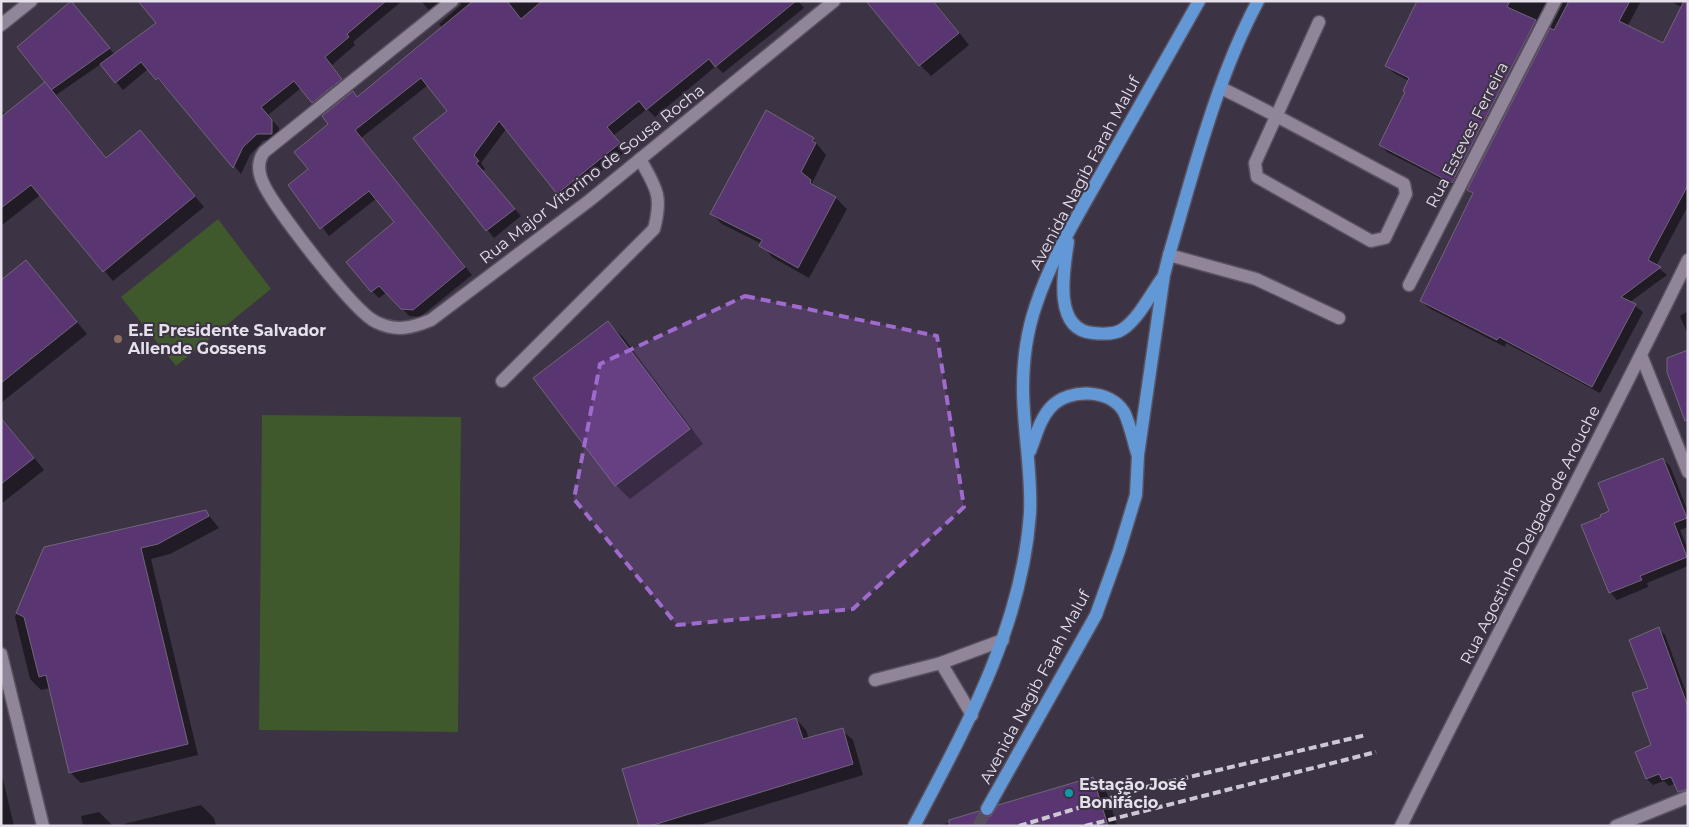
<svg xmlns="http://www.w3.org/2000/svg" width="1689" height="827" viewBox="0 0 1689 827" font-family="Montserrat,sans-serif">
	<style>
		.pitch { fill: #3f582c }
		.shadow { fill: #0007 }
		.building { fill: #593672; stroke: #706679 }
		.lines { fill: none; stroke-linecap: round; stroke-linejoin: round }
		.major-tunnel { stroke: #564d5d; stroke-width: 12; stroke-dasharray: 12 6; stroke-linecap: butt }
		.minor-casing { stroke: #5a5160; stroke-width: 15 }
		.major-casing { stroke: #5a5160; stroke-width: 15 }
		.minor { stroke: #908599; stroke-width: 12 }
		.major { stroke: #6198d5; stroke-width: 12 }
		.rail { stroke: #cec8d4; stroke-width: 4; stroke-dasharray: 8 4; stroke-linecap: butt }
		.marked { fill: #a06bce; fill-opacity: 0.2; stroke: #a06bce; stroke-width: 4; stroke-dasharray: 10 6; stroke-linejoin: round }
		.education-dot { fill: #8d6e63; stroke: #3c3344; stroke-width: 2 }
		.culture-dot { fill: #0f9aa8; stroke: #3c3344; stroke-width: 2 }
		.labels { text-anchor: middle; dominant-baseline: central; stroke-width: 4; stroke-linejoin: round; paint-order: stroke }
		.street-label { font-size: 16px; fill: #e6e0eb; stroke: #3c3344 }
		.poi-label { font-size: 16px; font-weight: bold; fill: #e6e0eb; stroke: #3c3344; text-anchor: start }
	</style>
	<rect width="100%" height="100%" fill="#3c3344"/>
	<g class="pitch">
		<polygon points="218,219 271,289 176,366 121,297"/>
		<polygon points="262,415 461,417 458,732 259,730"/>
	</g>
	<g class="shadow">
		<polygon points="140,1 402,1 353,42 355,45 332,65 349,87 320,110 301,88 268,115 279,128 279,140 264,140 250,155 241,174 166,85 164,86 148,69 123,90 101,64 56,95 107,159 140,131 204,207 113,281 40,195 1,226 1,110 6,115 45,84 76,9 115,55 158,23"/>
		<polygon points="421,1 456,1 435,17"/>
		<polygon points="460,1 798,1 804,8 723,73 716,66 655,117 647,109 614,135 626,151 565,201 506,129 481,163 485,169 482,171 521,216 494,238 415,139 449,111 428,85 361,138 472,275 420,317 409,316 387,292 379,298 372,291 396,223 377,198 329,236 290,185 309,169 358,98 442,28 439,24 461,5"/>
		<polygon points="881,1 934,1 969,45 931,76 920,65"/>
		<polygon points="1419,1 1560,1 1460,189 1387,152 1380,144 1407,93 1409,81 1394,73 1386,65"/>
		<polygon points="1564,1 1641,1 1627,27 1663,45 1683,8 1670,1 1688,1 1688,206 1656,266 1667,275 1630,302 1643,312 1600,393 1506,343 1505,347 1429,308 1421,301 1473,195 1468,190"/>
		<polygon points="813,139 826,155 812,183 836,198 847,209 809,278 772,257 762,244 722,224 711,213"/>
		<polygon points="26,262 87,334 1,403 1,281"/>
		<polygon points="1688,311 1688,335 1680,316"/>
		<polygon points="608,323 623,337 703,444 630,499 616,485"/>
		<polygon points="1,417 44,470 1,504"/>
		<polygon points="1663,459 1670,466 1688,512 1688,527 1680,530 1688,550 1688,566 1647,583 1648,587 1617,600 1610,592 1602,518"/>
		<polygon points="206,512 219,528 170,554 151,559 198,755 81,783 70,772 50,688 41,690 30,679 15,617 45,548"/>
		<polygon points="1659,629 1665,635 1688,698 1688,785 1676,783 1669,786 1664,781 1653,785 1647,779 1653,746 1649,688"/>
		<polygon points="796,719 806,730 809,739 842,730 853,740 863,775 696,826 641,826"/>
		<polygon points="1,771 14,826 1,826"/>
		<polygon points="1092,779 1107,793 1117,826 938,826 979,813 984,818 991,817"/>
		<polygon points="201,805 214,818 216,826 116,826"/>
		<polygon points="99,812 113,826 83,826 81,816"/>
	</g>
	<g class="building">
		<polygon points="71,1 110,48 51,90 17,47"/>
		<polygon points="138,1 386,1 347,34 349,37 325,57 342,79 312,103 294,81 261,107 272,120 272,134 257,134 243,147 233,168 158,78 156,80 141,62 115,83 100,64 156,23"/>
		<polygon points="473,1 507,1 521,19 542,1 796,1 715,67 709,59 646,110 639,101 607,127 620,143 557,194 499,121 474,155 479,161 476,163 515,209 486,231 413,138 447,111 421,78 355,130 465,267 413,310 401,309 379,286 371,292 346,262 394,222 369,191 320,229 288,185 308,169 294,152 328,124 322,116 353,91 357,97"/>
		<polygon points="866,1 933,1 959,33 919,66"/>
		<polygon points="1417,1 1510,1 1507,7 1536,20 1452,183 1379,145 1405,92 1403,91 1409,78 1385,66"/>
		<polygon points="1569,1 1630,1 1619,21 1663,43 1684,1 1688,1 1688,185 1648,260 1661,267 1621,297 1636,304 1592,387 1499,337 1497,340 1420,301 1473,193 1467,190 1550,28 1554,30"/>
		<polygon points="45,82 106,158 140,130 195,196 103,272 31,185 1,208 1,117"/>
		<polygon points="766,110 814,138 812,141 816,143 801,172 811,180 810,183 836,197 798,268 759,246 762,240 710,214"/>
		<polygon points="26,260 77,322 1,383 1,280"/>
		<polygon points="608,321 690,429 615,486 533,378"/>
		<polygon points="1688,350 1688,420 1685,421 1667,372 1667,358"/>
		<polygon points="1,418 34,458 1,484"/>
		<polygon points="1663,458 1687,518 1674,523 1687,557 1640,576 1642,580 1609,593 1581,525 1601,517 1600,515 1609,511 1598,483"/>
		<polygon points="206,510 209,516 158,544 141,548 188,744 69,773 46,675 39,677 24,617 16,613 44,547"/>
		<polygon points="1659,627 1688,707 1688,789 1678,792 1671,777 1662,780 1659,774 1646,779 1635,752 1651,745 1632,693 1648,688 1629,640"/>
		<polygon points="796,718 803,739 843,728 853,764 650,826 639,826 622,769"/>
		<polygon points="1093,777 1108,826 949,826 949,820 979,811 983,816 991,816 998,805"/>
	</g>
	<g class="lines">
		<polyline class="major-tunnel" points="978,826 987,809"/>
		<g class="minor-casing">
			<g id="minor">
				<path d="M 452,1 L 264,152 C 256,163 259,176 265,187 C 278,212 354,312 376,322 C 396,332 412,328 431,320 L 590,200 L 834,1"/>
				<polyline points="1,25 31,1"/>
				<path d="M 1221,88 C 1283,118 1343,152 1404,184 L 1406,194 L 1385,238 L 1371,241 L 1257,177 L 1255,163 L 1319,22"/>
				<polyline points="1169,255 1256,279 1339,318"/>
				<polyline points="1409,285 1555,1"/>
				<polyline points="1641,355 1688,472"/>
				<path d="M 502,381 L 654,229 C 663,195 656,188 640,159"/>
				<polyline points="1,654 43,826"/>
				<polyline points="941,663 972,715"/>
				<polyline points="875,680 941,663 1003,640"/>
				<path d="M 1401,826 C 1495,636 1595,450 1688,260"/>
				<polyline points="1616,826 1688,797"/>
			</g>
		</g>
		<g class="major-casing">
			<g id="major">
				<path d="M 1068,242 C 1064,268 1052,330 1093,333 C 1102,334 1116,334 1123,329 C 1140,317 1151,293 1163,277"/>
				<path d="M 1030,451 C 1036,436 1040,418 1052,406 C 1070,388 1110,389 1124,412 C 1130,424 1133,440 1137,453"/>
				<path d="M 987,809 L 1096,615 L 1119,551 L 1136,495 L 1138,455 L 1164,275 L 1169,255 C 1194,170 1216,80 1258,1"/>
				<path d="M 914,826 C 966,727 1022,627 1030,513 C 1032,471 1023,430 1023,388 C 1023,361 1027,331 1036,305 C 1054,251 1086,202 1113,153 C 1142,102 1170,52 1199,1"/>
			</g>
		</g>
		<use href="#minor" class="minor"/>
		<use href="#major" class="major"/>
		<g class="rail">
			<polyline points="1019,826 1147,787 1366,735"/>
			<polyline points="1085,826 1376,752"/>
		</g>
	</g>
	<path class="marked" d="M 745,296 L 937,336 L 964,507 L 853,609 L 677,625 L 574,499 L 600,364 Z"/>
	<circle class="education-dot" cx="118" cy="339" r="5"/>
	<circle class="culture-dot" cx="1069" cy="793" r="5"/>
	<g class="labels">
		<g class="street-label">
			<text transform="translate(1467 135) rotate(-63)">Rua Esteves Ferreira</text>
			<text transform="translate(1085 173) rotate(-62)">Avenida Nagib Farah Maluf</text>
			<text transform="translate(592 174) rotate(-38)">Rua Major Vitorino de Sousa Rocha</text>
			<text transform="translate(1530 535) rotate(-63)">Rua Agostinho Delgado de Arouche</text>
			<text transform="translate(1035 687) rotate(-62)">Avenida Nagib Farah Maluf</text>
		</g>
		<g class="poi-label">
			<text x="128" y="330">E.E Presidente Salvador<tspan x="128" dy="18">Allende Gossens</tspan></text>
			<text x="1079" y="784">Estação José<tspan x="1079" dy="18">Bonifácio</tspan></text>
		</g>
	</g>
	<rect width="1689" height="827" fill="none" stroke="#e6e0eb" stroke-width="5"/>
</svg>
